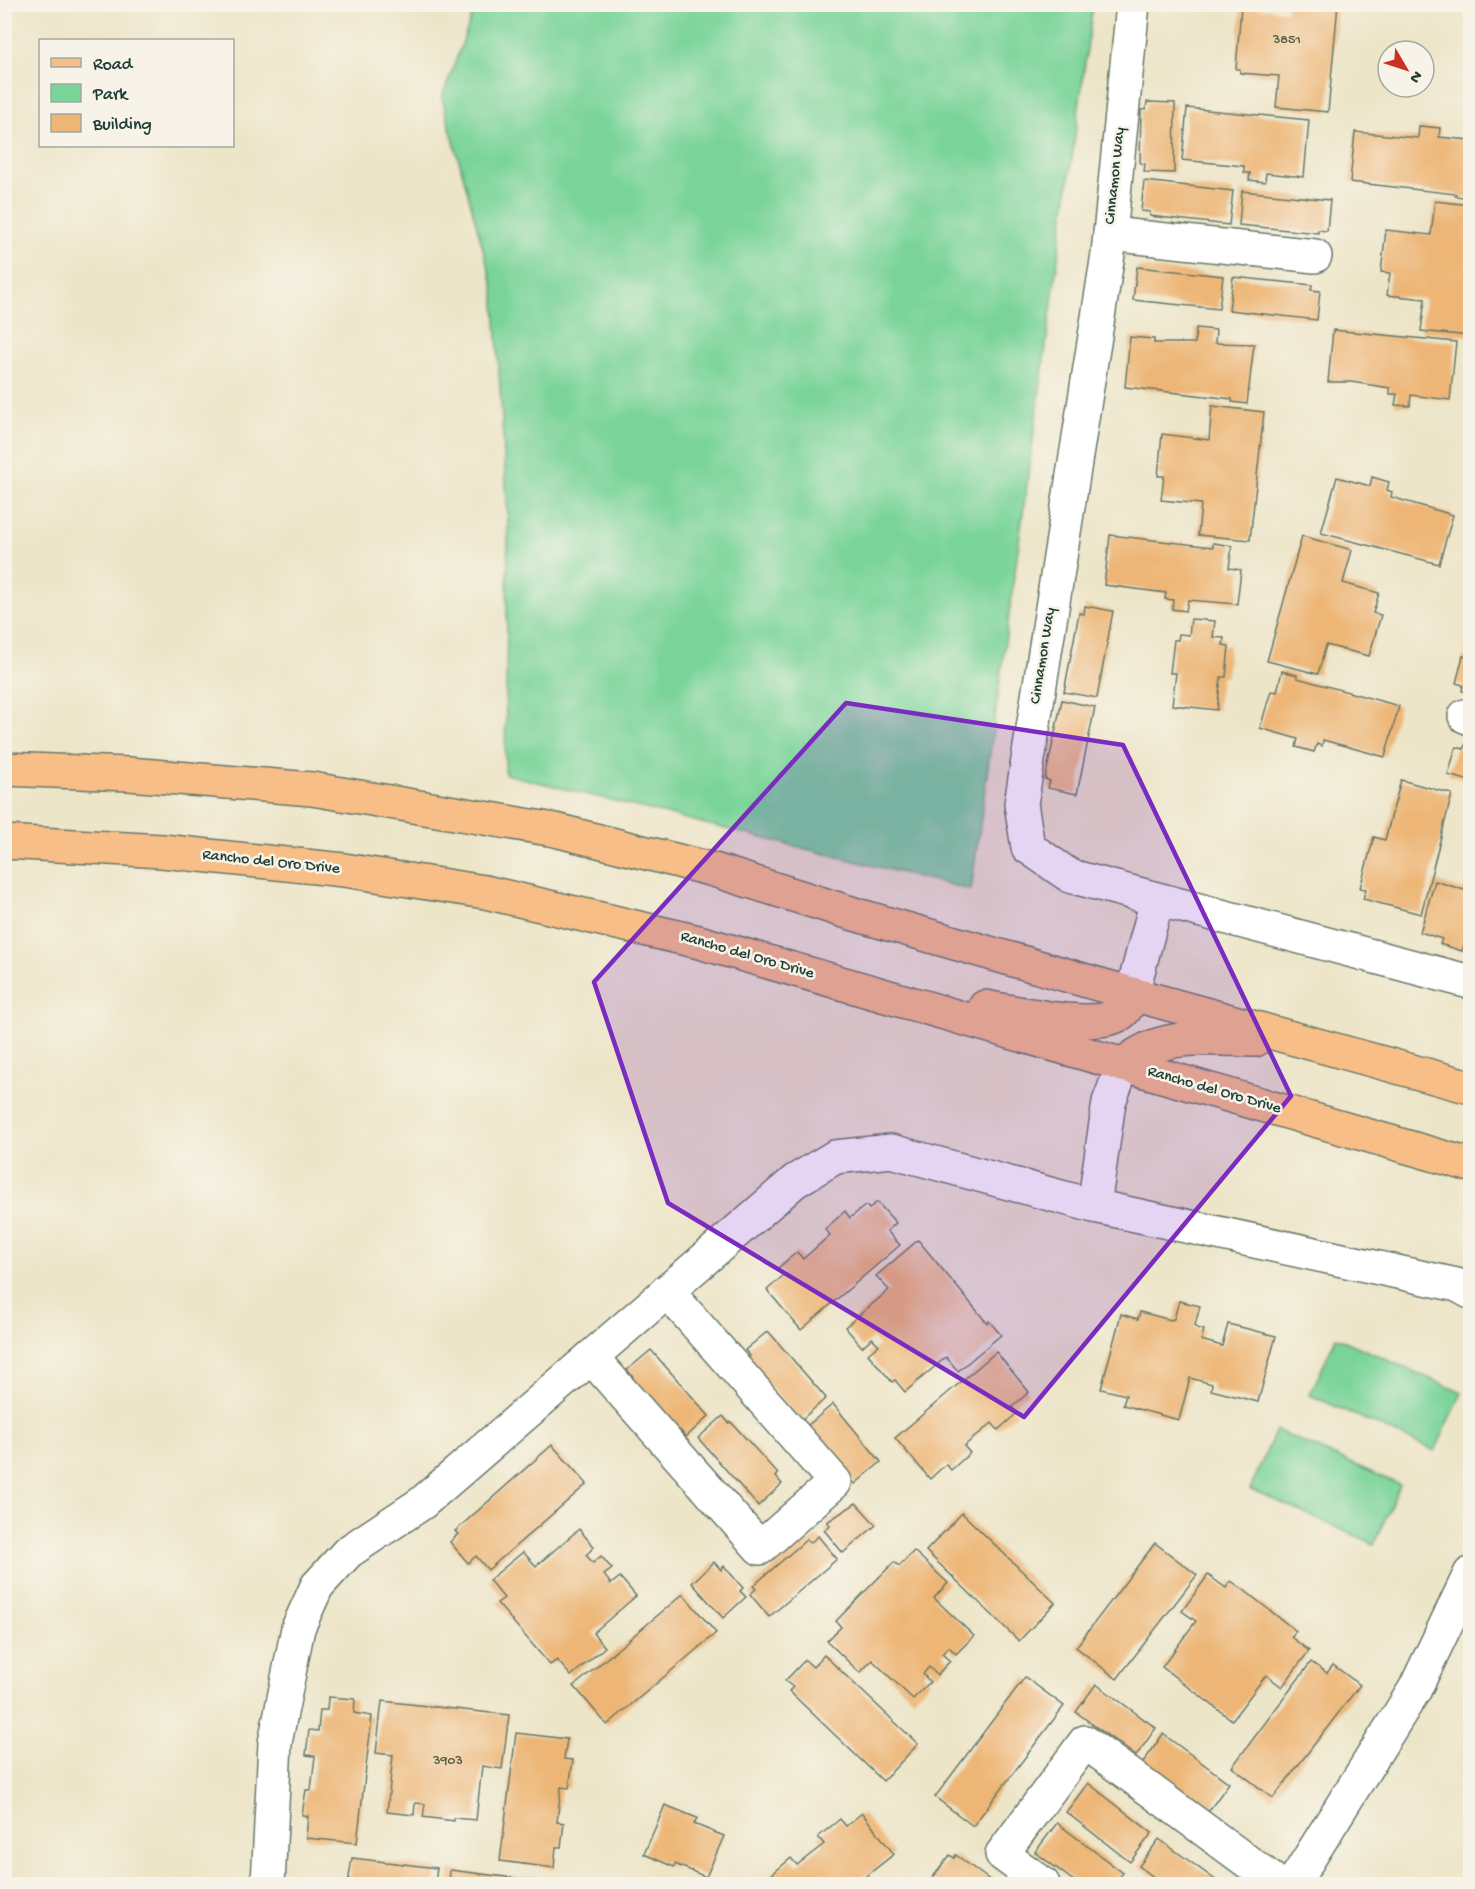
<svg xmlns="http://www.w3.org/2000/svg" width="1475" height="1889" viewBox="0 0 1475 1889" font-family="'Gochi Hand',sans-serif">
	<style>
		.green { fill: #7ad49a; stroke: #4c8867; stroke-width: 1.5 }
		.building { fill: #edb676 }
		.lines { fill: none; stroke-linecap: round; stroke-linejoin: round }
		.minor-casing { stroke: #677868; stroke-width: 36 }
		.major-casing { stroke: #677868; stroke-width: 36 }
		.minor { stroke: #fff; stroke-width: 33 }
		.major { stroke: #f7be87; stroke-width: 33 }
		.marked { fill: #7b2cbf; fill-opacity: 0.2; stroke: #7b2cbf; stroke-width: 4.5; stroke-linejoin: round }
		.labels { text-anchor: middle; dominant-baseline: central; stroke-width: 5; stroke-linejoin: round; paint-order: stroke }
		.number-label { font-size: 14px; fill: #525b44 }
		.street-label { font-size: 16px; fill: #1f3d34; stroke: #f7f3e8 }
	</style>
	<rect width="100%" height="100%" fill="#f7f3e8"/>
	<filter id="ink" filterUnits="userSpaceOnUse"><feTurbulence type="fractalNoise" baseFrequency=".0167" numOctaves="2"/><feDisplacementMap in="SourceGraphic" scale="12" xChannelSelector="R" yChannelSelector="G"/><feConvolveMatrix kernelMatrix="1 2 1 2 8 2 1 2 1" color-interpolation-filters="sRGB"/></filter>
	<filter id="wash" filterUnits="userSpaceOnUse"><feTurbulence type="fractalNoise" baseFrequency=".008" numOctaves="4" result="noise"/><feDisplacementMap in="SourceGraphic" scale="24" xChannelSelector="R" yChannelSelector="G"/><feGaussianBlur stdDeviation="1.35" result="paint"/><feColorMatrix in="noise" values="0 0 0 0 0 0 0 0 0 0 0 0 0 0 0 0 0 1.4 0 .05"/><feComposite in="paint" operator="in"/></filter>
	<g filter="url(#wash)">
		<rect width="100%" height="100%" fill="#ede5c8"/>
		<g class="green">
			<polygon points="476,5 1093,5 971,890 505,774 508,520 494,289 442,98"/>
			<polygon points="1336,1337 1462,1393 1435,1451 1310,1395"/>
			<polygon points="1276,1430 1400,1485 1374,1544 1250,1489"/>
		</g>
		<g id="blocks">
			<g class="building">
				<polygon points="1287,4 1338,4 1328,112 1276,107 1279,76 1240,73 1240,69 1236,69 1241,6 1287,11"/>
				<polygon points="1147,102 1175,103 1174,173 1144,172 1145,164 1140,163 1141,110 1146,109"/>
				<polygon points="1187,108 1309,120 1304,177 1266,173 1265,182 1249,180 1250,173 1244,173 1244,166 1182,160"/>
				<polygon points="1419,126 1440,128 1439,137 1470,140 1470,198 1455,196 1456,194 1350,182 1355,132 1418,138"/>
				<polygon points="1144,181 1233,191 1229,225 1150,216 1150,212 1141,211"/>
				<polygon points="1242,191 1330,200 1327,231 1318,230 1318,233 1239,225"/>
				<polygon points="1435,201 1470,205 1470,336 1421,331 1425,299 1387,295 1390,273 1381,272 1386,230 1431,235"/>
				<polygon points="1137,267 1223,276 1219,309 1133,300"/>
				<polygon points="1233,277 1312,285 1311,290 1320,291 1317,320 1229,310"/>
				<polygon points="1196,328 1216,330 1215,343 1254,344 1247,404 1232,402 1232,399 1125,387 1130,337 1154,339 1154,343 1195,343"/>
				<polygon points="1333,330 1456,342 1450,400 1411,395 1410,406 1395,405 1397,394 1390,394 1390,388 1351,382 1328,382"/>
				<polygon points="1212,406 1264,412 1250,540 1198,535 1201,504 1161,500 1164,476 1158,476 1162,434 1209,440"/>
				<polygon points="1337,477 1370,486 1372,477 1389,482 1387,490 1392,492 1391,497 1453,515 1439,564 1321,533"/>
				<polygon points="1110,535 1213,547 1213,543 1232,546 1229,568 1241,570 1237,604 1188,600 1186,611 1172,609 1173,600 1165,599 1166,593 1104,585"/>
				<polygon points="1302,536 1352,550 1343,583 1379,593 1373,613 1381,615 1369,656 1326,645 1318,674 1267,661"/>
				<polygon points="1085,606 1113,611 1097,698 1064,692 1079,613 1084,614"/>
				<polygon points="1191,619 1215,621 1213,637 1224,638 1223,645 1229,646 1226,677 1221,677 1217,710 1172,705 1176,673 1170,673 1174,640 1178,640 1179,634 1189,635"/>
				<polygon points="1463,656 1470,658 1470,693 1462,691 1463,685 1456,683"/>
				<polygon points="1282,671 1297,675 1297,678 1399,706 1385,757 1323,740 1322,746 1317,744 1314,752 1296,747 1298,739 1260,728 1271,691 1277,692"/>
				<polygon points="1062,700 1095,707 1077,794 1048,788 1050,781 1045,779"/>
				<polygon points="1465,745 1470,747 1470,781 1448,775 1456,747 1464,749"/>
				<polygon points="1401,780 1452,794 1421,914 1363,899 1366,889 1360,888 1374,837 1385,840"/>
				<polygon points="1470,869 1470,947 1464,945 1462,951 1440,944 1442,939 1420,932 1435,881 1464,890"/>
				<polygon points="877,1202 896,1223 887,1231 900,1245 801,1330 767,1290 784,1275 778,1268 797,1252 803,1259 830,1235 825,1229 845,1211 850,1218 866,1205 869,1209"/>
				<polygon points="918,1240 987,1323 989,1321 1001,1335 958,1371 946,1357 905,1392 895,1380 892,1382 868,1354 879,1345 872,1338 862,1347 845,1327 889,1290 876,1276"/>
				<polygon points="1179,1301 1200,1306 1195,1325 1197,1328 1204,1330 1201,1340 1222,1346 1228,1324 1276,1336 1258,1402 1211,1390 1212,1384 1190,1378 1179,1420 1123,1405 1126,1395 1101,1389 1121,1314 1138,1319 1140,1312 1171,1320 1174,1319"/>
				<polygon points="768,1331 826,1398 800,1421 747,1360 750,1356 745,1350"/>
				<polygon points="651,1350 709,1416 686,1437 680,1430 677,1433 630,1380 633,1377 627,1370"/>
				<polygon points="996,1352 1029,1392 1012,1407 1017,1413 998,1430 992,1423 964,1446 970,1453 951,1470 946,1464 930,1479 895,1438"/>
				<polygon points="833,1404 881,1462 855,1484 806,1427"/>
				<polygon points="723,1416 729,1423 731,1422 778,1474 776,1477 782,1484 758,1506 698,1438"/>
				<polygon points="552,1445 587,1484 488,1570 476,1556 468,1563 450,1542 458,1534 455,1531"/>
				<polygon points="856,1503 876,1525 843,1553 824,1530 830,1525 827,1522"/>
				<polygon points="962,1513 1055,1603 1019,1641 926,1551"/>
				<polygon points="579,1529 594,1547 586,1555 593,1563 601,1556 612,1569 604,1575 611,1584 620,1577 636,1596 593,1633 605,1647 571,1676 557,1660 550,1665 497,1603 504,1598 489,1580 523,1552 536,1566"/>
				<polygon points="818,1536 837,1559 769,1617 750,1594 756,1589 753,1586 807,1539 810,1543"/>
				<polygon points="1155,1543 1197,1575 1117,1679 1076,1647"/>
				<polygon points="914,1551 948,1583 934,1598 974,1636 956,1654 949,1647 942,1654 950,1661 937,1675 929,1667 923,1674 930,1682 913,1699 872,1660 860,1673 827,1641 841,1627 836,1621 894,1562 899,1566"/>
				<polygon points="714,1562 721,1570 724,1566 743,1588 740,1591 746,1597 723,1618 692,1583"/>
				<polygon points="1208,1575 1226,1588 1231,1581 1244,1590 1296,1631 1291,1637 1309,1651 1282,1687 1266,1675 1232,1720 1162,1667 1196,1621 1182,1611"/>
				<polygon points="683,1594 716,1633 607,1725 574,1686"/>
				<polygon points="824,1655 918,1744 883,1781 789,1691 793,1687 785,1681 805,1660 813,1667"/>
				<polygon points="1311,1662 1327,1673 1333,1665 1360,1685 1273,1798 1232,1767"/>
				<polygon points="1025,1677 1064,1706 973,1826 935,1797"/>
				<polygon points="1096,1684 1156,1728 1136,1756 1076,1712"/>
				<polygon points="328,1697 355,1699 354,1713 372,1716 357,1843 306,1838 308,1816 302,1815 306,1790 311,1790 315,1756 306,1755 309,1730 318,1731 320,1710 327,1710"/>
				<polygon points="382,1701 509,1715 502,1769 482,1766 476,1820 454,1818 454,1821 423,1817 425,1804 415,1803 414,1815 387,1812 393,1755 376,1753"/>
				<polygon points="516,1733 567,1739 564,1759 573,1760 569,1788 561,1787 557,1822 564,1823 561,1847 556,1847 554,1868 500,1861"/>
				<polygon points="1163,1734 1229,1783 1208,1812 1142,1764"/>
				<polygon points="1088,1783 1152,1833 1130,1862 1066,1812"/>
				<polygon points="665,1805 697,1818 694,1824 724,1836 706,1877 675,1864 674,1867 644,1854"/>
				<polygon points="862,1813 894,1854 856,1884 774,1884 777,1882 771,1875 791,1858 797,1865 824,1844 818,1837 840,1819 846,1826"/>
				<polygon points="1057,1823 1123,1873 1114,1884 1078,1884 1035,1852"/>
				<polygon points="1159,1839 1221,1884 1163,1884 1139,1866"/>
				<polygon points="950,1855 954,1858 956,1855 995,1884 936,1884 930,1881"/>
				<polygon points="352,1858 437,1868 435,1884 348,1884"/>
				<polygon points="450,1870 538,1881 538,1884 449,1884"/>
			</g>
		</g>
	</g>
	<g filter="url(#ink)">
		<use href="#blocks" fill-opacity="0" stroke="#677868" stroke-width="1.5"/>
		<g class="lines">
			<g class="minor-casing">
				<g id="minor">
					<polyline points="1133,4 1108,254 1021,804 1028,847 1070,876 1470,982"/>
					<polyline points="1110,234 1315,256"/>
					<polyline points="1465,716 1470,718"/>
					<polyline points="1132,994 1157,900"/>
					<polyline points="1094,1206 1109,1102 1123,1065"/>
					<polyline points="591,1357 760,1548 835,1482 667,1291"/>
					<polyline points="268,1884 275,1743 298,1628 317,1586 348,1552 422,1503 795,1181 835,1157 891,1151 1094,1206 1457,1285 1470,1292"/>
					<polyline points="1043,1884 1002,1854 1085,1742 1278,1884"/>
					<polyline points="1293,1884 1415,1689 1470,1574"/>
				</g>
			</g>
			<g class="major-casing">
				<g id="major">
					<polyline points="4,769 129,774 312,789 555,830 714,870 854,914 1132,994 1470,1087"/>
					<polyline points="4,842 162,851 344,870 485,892 699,942 1470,1165"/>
					<path d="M 985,1007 C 1017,1012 1093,1031 1120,1014 C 1127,1010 1129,1002 1132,994"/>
					<path d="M 1123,1065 C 1162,1031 1207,1039 1255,1040"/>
				</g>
			</g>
			<use href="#minor" class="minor"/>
			<use href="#major" class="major"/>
		</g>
	</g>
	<path class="marked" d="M 846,703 L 1123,745 L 1291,1096 L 1024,1417 L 668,1203 L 594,982 Z"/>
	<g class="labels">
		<g class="number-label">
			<text x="1287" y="40">3851</text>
			<text x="448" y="1761">3903</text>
		</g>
		<g class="street-label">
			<text transform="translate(1116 176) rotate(-84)">Cinnamon Way</text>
			<text transform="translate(1044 656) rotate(-81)">Cinnamon Way</text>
			<text transform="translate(271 863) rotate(6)">Rancho del Oro Drive</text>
			<text transform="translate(747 956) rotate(16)">Rancho del Oro Drive</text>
			<text transform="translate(1214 1091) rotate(16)">Rancho del Oro Drive</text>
		</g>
	</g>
	<rect width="1475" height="1889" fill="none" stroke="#f7f3e8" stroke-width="24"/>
	<rect x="39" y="39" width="195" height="108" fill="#f7f3e8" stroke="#a1aaa0" stroke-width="1.5"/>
	<rect x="51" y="58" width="30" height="9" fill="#f7be87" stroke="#a1aaa0" stroke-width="1.5"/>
	<text x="93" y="69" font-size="18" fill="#1f3d34">Road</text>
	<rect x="51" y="84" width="30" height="18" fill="#7ad49a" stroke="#a1aaa0" stroke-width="1.5"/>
	<text x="93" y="99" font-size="18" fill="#1f3d34">Park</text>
	<rect x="51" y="114" width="30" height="18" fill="#edb676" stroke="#a1aaa0" stroke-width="1.5"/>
	<text x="93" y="129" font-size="18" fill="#1f3d34">Building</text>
	<g transform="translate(1406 69) rotate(129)"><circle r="28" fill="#f7f3e8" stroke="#a1aaa0" stroke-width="1.5"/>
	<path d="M0-4.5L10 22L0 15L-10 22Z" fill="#c8321e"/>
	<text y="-9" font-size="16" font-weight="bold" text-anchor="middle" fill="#1f3d34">N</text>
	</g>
</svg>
